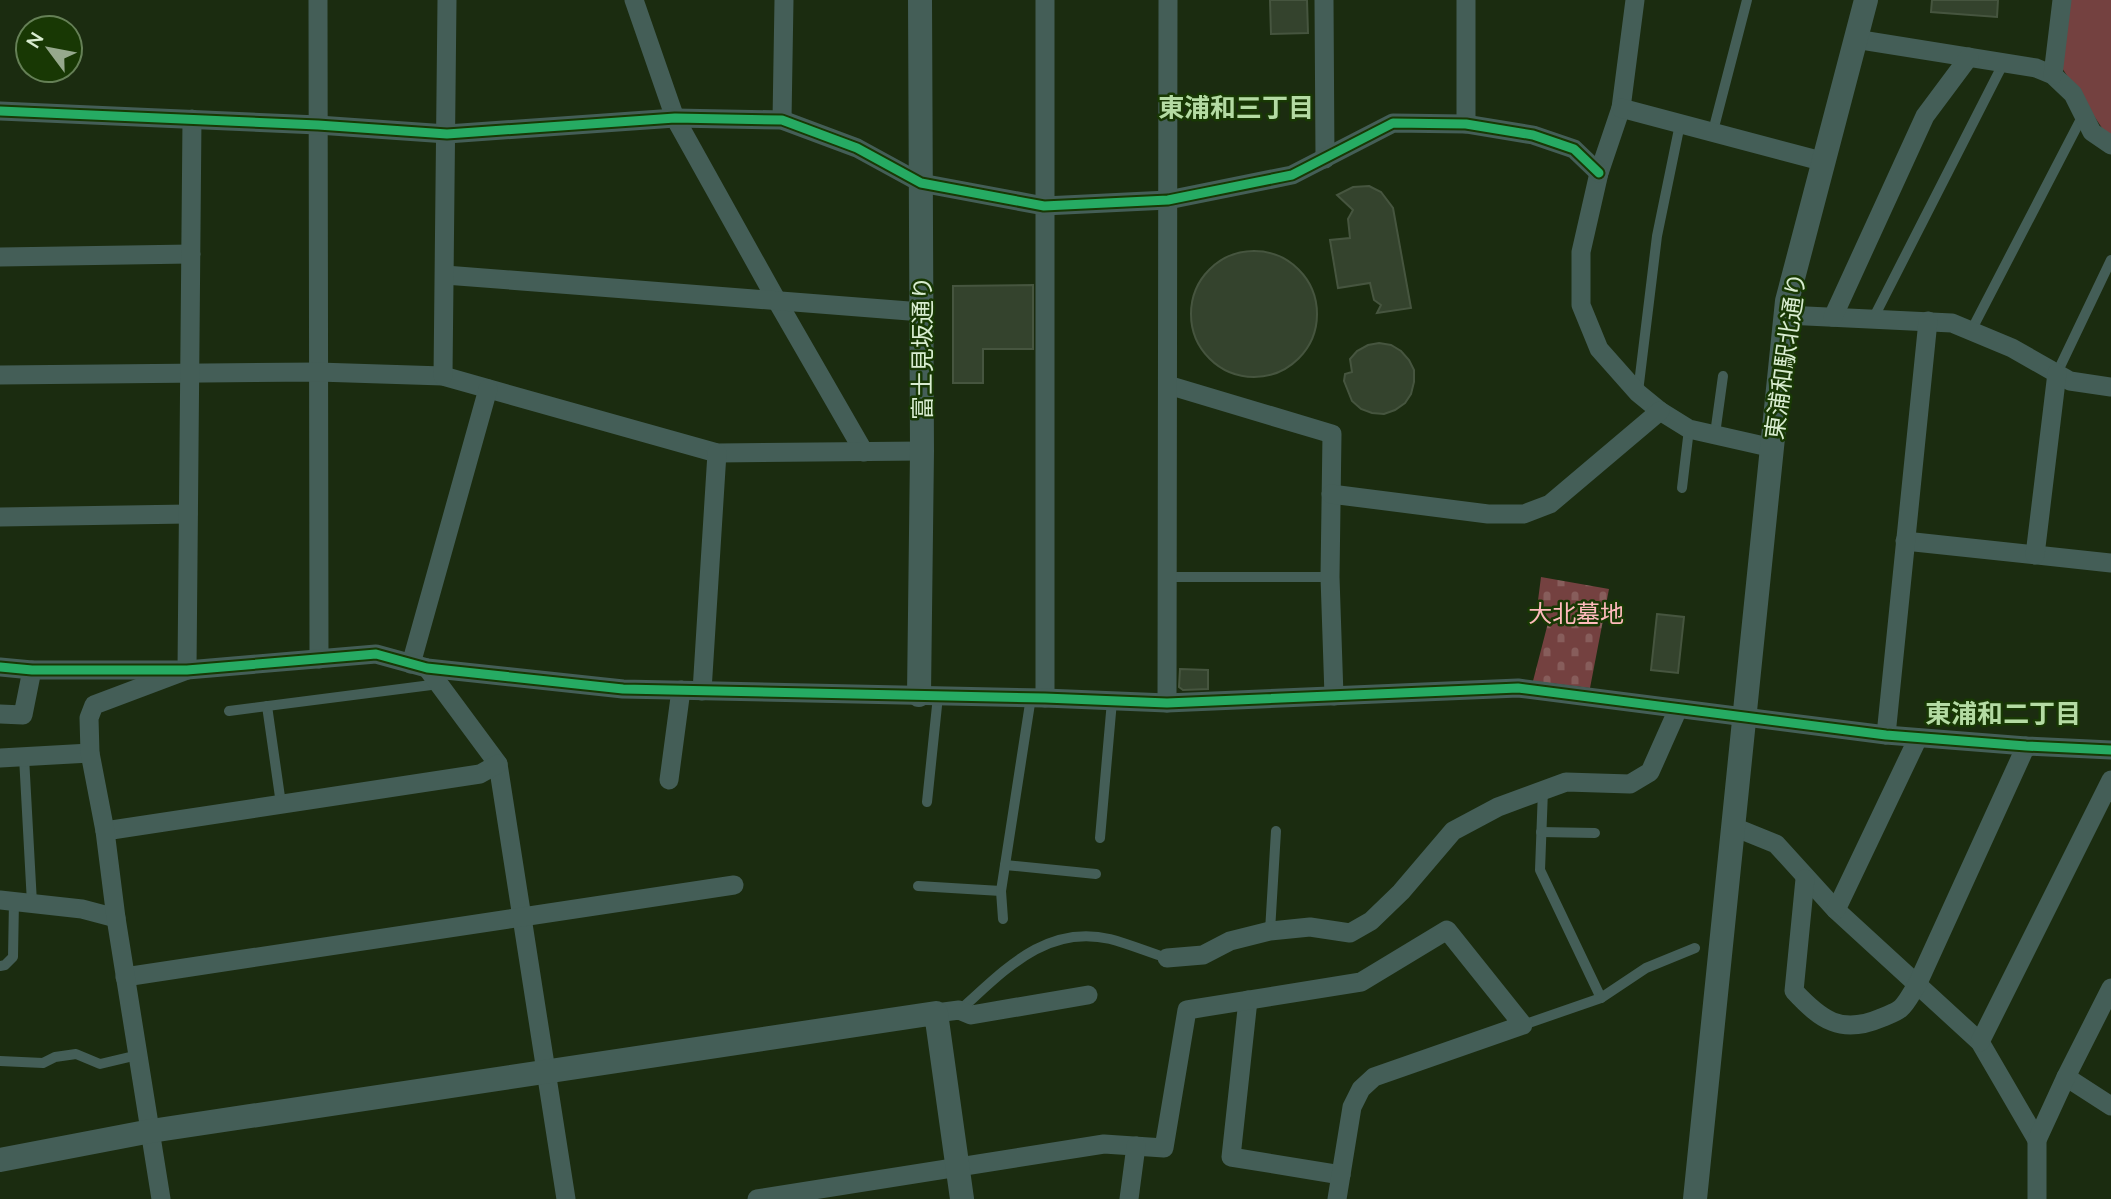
<svg xmlns="http://www.w3.org/2000/svg" width="2111" height="1199" viewBox="0 0 2111 1199" font-family="Mulish,'Noto Sans JP',sans-serif">
	<style>
		.cemetery { fill: url(#cemetery-stones) }
		.park { fill: #744140 }
		.building { fill: #34432d; stroke: #46553f; stroke-width: 2 }
		.lines { fill: none; stroke-linecap: round; stroke-linejoin: round }
		.service { stroke: #445e57; stroke-width: 10 }
		.minor { stroke: #445e57; stroke-width: 19 }
		.tertiary { stroke: #445e57; stroke-width: 24 }
		.cycleway-casing { stroke: #183804; stroke-width: 13 }
		.cycleway { stroke: #26ab63; stroke-width: 9 }
		.labels { text-anchor: middle; dominant-baseline: central; stroke-width: 5; stroke-linejoin: round; paint-order: stroke }
		.street-label { font-size: 24px; fill: #d8ecd0; stroke: #183804 }
		.park-label { font-size: 24px; fill: #febabc; stroke: #183804 }
		.neighbourhood-label { font-size: 26px; font-weight: bold; fill: #b4dba3; stroke: #183804 }
	</style>
	<defs>
		<pattern id="cemetery-stones" width="16" height="16" patternUnits="userSpaceOnUse" patternTransform="scale(1.75)"><rect width="16" height="16" fill="#744140"/><path d="M2 7V4a2 2 0 0 1 4 0v3zM10 15v-3a2 2 0 0 1 4 0v3z" fill="#875d5b"/></pattern>
	</defs>
	<rect width="100%" height="100%" fill="#1b2c10"/>
	<polygon class="cemetery" points="1541,577 1609,589 1590,688 1533,681 1549,619 1536,616"/>
	<polygon class="park" points="2069,0 2111,0 2111,138 2106,134 2062,68"/>
	<g class="building">
		<polygon points="1270,0 1307,0 1308,33 1271,34"/>
		<polygon points="1932,0 1998,0 1997,17 1931,12"/>
		<polygon points="1369,186 1381,192 1393,208 1411,308 1377,313 1381,305 1374,300 1370,283 1338,288 1330,240 1350,238 1348,219 1353,210 1337,195 1353,187"/>
		<circle cx="1254" cy="314" r="63"/>
		<polygon points="1033,285 1033,349 983,349 983,383 953,383 953,286"/>
		<polygon points="1379,343 1391,345 1401,351 1409,360 1414,370 1414,382 1411,394 1405,403 1395,410 1384,414 1372,413 1361,409 1352,401 1344,381 1345,374 1352,372 1350,359 1357,351 1368,345"/>
		<polygon points="1657,614 1684,617 1678,673 1651,670"/>
		<polygon points="1180,669 1208,670 1208,689 1183,690 1179,687"/>
	</g>
	<g class="lines">
		<g class="service">
			<polyline points="1713,131 1747,0"/>
			<polyline points="1873,319 2003,64"/>
			<polyline points="1971,331 2083,115"/>
			<polyline points="2057,373 2111,260"/>
			<polyline points="1638,392 1657,236 1680,124"/>
			<polyline points="1715,434 1723,376"/>
			<polyline points="1682,488 1689,429"/>
			<polyline points="1168,577 1330,577"/>
			<polyline points="267,706 281,804"/>
			<polyline points="229,711 439,684"/>
			<polyline points="24,757 32,903"/>
			<polyline points="1543,790 1540,870 1601,998"/>
			<polyline points="927,802 938,696"/>
			<polyline points="1541,832 1595,833"/>
			<polyline points="1100,838 1112,701"/>
			<polyline points="1005,865 1096,874"/>
			<polyline points="918,886 1001,891"/>
			<polyline points="1003,919 1001,891 1031,697"/>
			<polyline points="1270,931 1276,831"/>
			<polyline points="0,966 5,965 13,957 14,901"/>
			<path d="M 960,1010 C 1004,971 1045,924 1110,939 C 1129,944 1148,952 1167,958"/>
			<polyline points="1523,1025 1601,998 1646,968 1695,948"/>
			<polyline points="0,1061 43,1063 55,1057 76,1054 100,1064 138,1055"/>
		</g>
		<g class="minor">
			<polyline points="318,0 319,659"/>
			<polyline points="634,0 675,118 777,301 864,452"/>
			<polyline points="1045,0 1045,698"/>
			<polyline points="1324,0 1325,159"/>
			<polyline points="1635,0 1621,108 1599,173 1581,252 1581,305 1599,349 1638,393 1660,411 1689,429 1773,448"/>
			<polyline points="1855,39 2036,68 2053,75 2073,94 2092,132 2111,145"/>
			<polyline points="2053,75 2062,0"/>
			<polyline points="1621,108 1825,162"/>
			<polyline points="0,111 318,125 447,134 675,118 782,120 857,148 921,183 1044,206 1168,200 1292,175 1393,123 1466,124 1533,135 1574,149 1599,173"/>
			<polyline points="782,120 784,0"/>
			<polyline points="1466,124 1466,0"/>
			<polyline points="0,257 191,254"/>
			<polyline points="445,275 922,312"/>
			<polyline points="1786,315 1952,323 2012,348 2070,381 2111,387"/>
			<polyline points="1833,317 1925,116 1969,57"/>
			<polyline points="0,375 318,372 443,376 717,453 922,451"/>
			<polyline points="443,376 447,0"/>
			<polyline points="1168,385 1332,434 1330,577 1334,696"/>
			<polyline points="1331,494 1488,514 1524,514 1550,504 1660,411"/>
			<polyline points="0,517 188,514"/>
			<polyline points="1905,541 2111,563"/>
			<polyline points="2035,555 2057,373"/>
			<polyline points="411,664 488,389"/>
			<polyline points="0,667 32,670 187,670 376,654 427,668 623,689 1045,698 1167,703 1518,688 1886,735 2026,746 2111,750"/>
			<polyline points="427,668 498,764 566,1199"/>
			<polyline points="702,691 717,453"/>
			<polyline points="1167,703 1168,0"/>
			<polyline points="0,714 23,715 32,670"/>
			<polyline points="1886,735 1928,321"/>
			<polyline points="0,758 90,753"/>
			<polyline points="669,780 681,690"/>
			<polyline points="1734,827 1776,844 1836,910 1980,1042 2037,1140"/>
			<polyline points="105,831 480,774 498,764"/>
			<path d="M 1805,879 L 1794,991 C 1821,1020 1841,1035 1881,1018 C 1887,1015 1896,1013 1901,1008 C 1907,1003 1912,992 1917,985 L 2026,746"/>
			<polyline points="0,900 82,909 116,918"/>
			<polyline points="1836,910 1918,738"/>
			<polyline points="1167,958 1203,955 1230,941 1270,931 1310,927 1350,933 1371,921 1401,892 1453,831 1498,807 1566,782 1630,784 1650,772 1678,709"/>
			<polyline points="125,977 734,885"/>
			<polyline points="1248,1000 1231,1157 1341,1175"/>
			<polyline points="936,1013 959,1010 971,1015 1088,995"/>
			<polyline points="1980,1042 2111,780"/>
			<polyline points="2066,1077 2111,1106"/>
			<polyline points="161,1199 116,918 105,831 90,753 89,718 94,705 187,670 192,119"/>
			<polyline points="757,1199 1104,1144 1164,1148 1187,1010 1361,982 1447,930 1523,1025 1374,1077 1361,1089 1352,1107 1337,1199"/>
			<polyline points="1129,1199 1136,1146"/>
			<polyline points="2037,1199 2037,1140 2066,1077 2111,988"/>
		</g>
		<g class="tertiary">
			<polyline points="919,695 922,451 920,0"/>
			<polyline points="0,1160 151,1131 936,1013 962,1199"/>
			<polyline points="1695,1199 1787,301 1866,0"/>
		</g>
		<g class="cycleway-casing">
			<g id="cycleway">
				<polyline points="0,111 318,125 447,134 675,118 782,120 857,148 921,183 1044,206 1168,200 1292,175 1393,123 1466,124 1533,135 1574,149 1599,173"/>
				<polyline points="0,667 32,670 187,670 376,654 427,668 623,689 1045,698 1167,703 1518,688 1886,735 2026,746 2111,750"/>
			</g>
		</g>
		<use href="#cycleway" class="cycleway"/>
	</g>
	<g class="labels">
		<g class="street-label">
			<text transform="translate(922 348) rotate(-90)">富士見坂通り</text>
			<text transform="translate(1785 356) rotate(-82)">東浦和駅北通り</text>
		</g>
		<g class="park-label">
			<text x="1576" y="613">大北墓地</text>
		</g>
		<g class="neighbourhood-label">
			<text x="1236" y="107">東浦和三丁目</text>
			<text x="2003" y="713">東浦和二丁目</text>
		</g>
	</g>
	<g transform="translate(49 49) rotate(302)"><circle r="33" fill="#183804" stroke="#658056" stroke-width="2"/>
	<path d="M0-5L12 26L0 18L-12 26Z" fill="#96a98d"/>
	<text y="-10" font-size="19" font-weight="bold" text-anchor="middle" fill="#d8ecd0">N</text>
	</g>
</svg>
